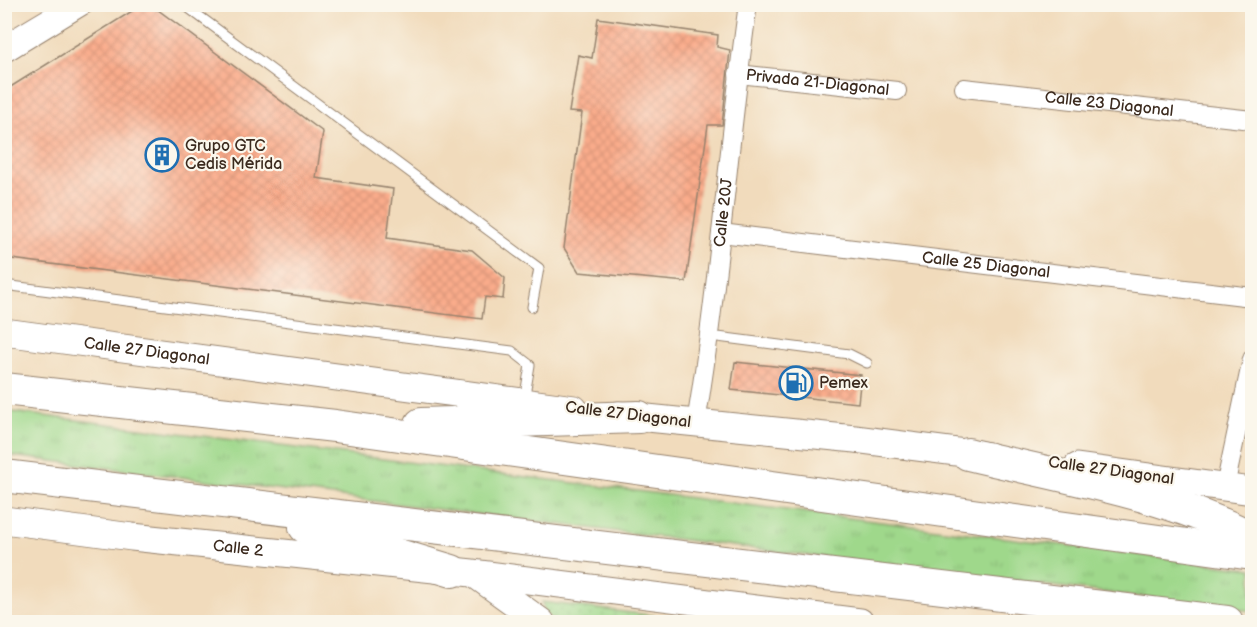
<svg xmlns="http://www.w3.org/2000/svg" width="1257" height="627" viewBox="0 0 1257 627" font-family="'Balsamiq Sans',sans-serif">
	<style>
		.grass { fill: url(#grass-tufts); stroke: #6d8154; stroke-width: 1.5 }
		.park { fill: url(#park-dots); stroke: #6d8154; stroke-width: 1.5 }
		.building { fill: url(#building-cross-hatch) }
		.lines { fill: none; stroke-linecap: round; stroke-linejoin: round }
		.service-casing { stroke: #96826d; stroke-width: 11 }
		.minor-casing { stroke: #96826d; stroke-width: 20 }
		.secondary-casing { stroke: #96826d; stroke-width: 29 }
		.trunk-casing { stroke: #96826d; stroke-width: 34 }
		.service { stroke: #fff; stroke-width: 9 }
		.minor { stroke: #fff; stroke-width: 18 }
		.secondary { stroke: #fff; stroke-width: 27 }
		.trunk { stroke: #fff; stroke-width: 32 }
		.labels { text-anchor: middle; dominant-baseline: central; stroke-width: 4.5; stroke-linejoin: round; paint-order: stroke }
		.street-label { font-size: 16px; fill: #3b2a1e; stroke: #fbf7ec }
		.poi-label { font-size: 16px; fill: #3b2a1e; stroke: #fbf7ec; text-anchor: start }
	</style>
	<defs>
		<pattern id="grass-tufts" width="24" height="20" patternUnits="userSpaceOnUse" patternTransform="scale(1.5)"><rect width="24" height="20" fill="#9fd88b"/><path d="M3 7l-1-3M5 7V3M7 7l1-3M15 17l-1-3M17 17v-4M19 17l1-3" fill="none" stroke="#8aba78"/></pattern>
		<pattern id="park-dots" width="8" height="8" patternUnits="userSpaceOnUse" patternTransform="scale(1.5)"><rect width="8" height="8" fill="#9fd88b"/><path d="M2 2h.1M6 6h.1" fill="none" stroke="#8aba78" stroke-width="1.8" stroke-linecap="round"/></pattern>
		<pattern id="building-cross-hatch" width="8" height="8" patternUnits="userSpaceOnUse" patternTransform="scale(1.5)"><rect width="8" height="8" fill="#faac8b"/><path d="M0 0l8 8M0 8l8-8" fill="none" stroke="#d79478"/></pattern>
	</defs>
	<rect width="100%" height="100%" fill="#fbf7ec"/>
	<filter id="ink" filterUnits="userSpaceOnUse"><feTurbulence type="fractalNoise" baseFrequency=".0167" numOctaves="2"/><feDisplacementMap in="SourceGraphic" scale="12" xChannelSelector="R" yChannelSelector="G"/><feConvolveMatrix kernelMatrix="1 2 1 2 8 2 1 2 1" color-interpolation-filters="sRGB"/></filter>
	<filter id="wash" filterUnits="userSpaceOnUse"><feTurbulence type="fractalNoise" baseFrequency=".008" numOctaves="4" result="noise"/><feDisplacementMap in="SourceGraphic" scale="24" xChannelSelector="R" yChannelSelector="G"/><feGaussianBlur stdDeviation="1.35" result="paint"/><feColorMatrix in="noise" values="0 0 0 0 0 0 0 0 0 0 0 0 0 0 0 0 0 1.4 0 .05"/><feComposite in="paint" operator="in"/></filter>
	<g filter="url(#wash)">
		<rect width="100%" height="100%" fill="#f1dbbc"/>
		<polygon class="grass" points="5,411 1252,569 1252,611 5,455"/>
		<polygon class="park" points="542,602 707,622 556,622 545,613"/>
		<g id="blocks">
			<g class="building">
				<polygon points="140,6 158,10 323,132 316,178 393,189 387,238 472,250 505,278 503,299 485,297 482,319 4,258 4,91"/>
				<polygon points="598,18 718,35 717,47 730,50 722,125 708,125 686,282 579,272 564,248 582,113 569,112 578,55 592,58"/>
				<polygon points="735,362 861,375 858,403 731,390"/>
			</g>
		</g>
	</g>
	<g filter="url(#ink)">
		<use href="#blocks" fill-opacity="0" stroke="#96826d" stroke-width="1.5"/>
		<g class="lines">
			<g class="service-casing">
				<g id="service">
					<polyline points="183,4 539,268 532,307"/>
					<polyline points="4,59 94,4"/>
					<polyline points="4,285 512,351 530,365 524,401"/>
					<polyline points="710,336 849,354 867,363"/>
				</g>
			</g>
			<g class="minor-casing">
				<g id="minor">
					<polyline points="4,44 71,4"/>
					<path id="s1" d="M 738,74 L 897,91"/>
					<path id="s2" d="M 964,88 L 1252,120"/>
					<path id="s3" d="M 721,233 L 1252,297"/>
					<path id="s4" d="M 696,423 C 719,284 728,144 748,4"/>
					<polyline points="1225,487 1252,359"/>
				</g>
			</g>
			<g class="secondary-casing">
				<g id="secondary">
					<path id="s5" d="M 4,332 L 574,409"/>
					<polyline points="618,415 855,439 988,456"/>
					<polyline points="1077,467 1252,491"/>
					<path id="s6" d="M 4,520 L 132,537 L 472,573 L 860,622"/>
					<polyline points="476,575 541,622"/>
				</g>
			</g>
			<g class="trunk-casing">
				<g id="trunk">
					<polyline points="4,389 335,426 1252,554"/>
					<polyline points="421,424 639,417"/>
					<path d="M 968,454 C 1063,477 1165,493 1252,538"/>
					<polyline points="4,476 1227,622"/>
					<polyline points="305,527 452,571"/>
				</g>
			</g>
			<use href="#service" class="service"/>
			<use href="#minor" class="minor"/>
			<use href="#secondary" class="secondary"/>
			<use href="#trunk" class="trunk"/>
		</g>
	</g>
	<defs>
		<g id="building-ring" transform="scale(1.725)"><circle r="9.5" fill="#fbf7ec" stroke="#1f6fb2" stroke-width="1.5"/><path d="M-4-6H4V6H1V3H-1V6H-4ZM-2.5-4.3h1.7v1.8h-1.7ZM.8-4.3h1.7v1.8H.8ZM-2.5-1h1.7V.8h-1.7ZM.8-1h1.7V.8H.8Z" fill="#1f6fb2"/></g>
		<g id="fuel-ring" transform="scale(1.725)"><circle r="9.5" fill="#fbf7ec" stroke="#1f6fb2" stroke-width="1.5"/><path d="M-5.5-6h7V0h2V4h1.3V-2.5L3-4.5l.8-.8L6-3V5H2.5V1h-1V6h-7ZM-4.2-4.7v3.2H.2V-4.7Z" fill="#1f6fb2"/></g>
	</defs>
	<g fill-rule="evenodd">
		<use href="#building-ring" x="162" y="155"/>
		<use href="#fuel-ring" x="796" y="383"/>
	</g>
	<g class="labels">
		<g class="street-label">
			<text stroke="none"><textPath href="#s1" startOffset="80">Privada 21-Diagonal</textPath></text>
			<text stroke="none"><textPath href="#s2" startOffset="146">Calle 23 Diagonal</textPath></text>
			<text stroke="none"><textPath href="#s4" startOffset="212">Calle 20J</textPath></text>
			<text stroke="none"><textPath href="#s3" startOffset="267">Calle 25 Diagonal</textPath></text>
			<text stroke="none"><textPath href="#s5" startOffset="144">Calle 27 Diagonal</textPath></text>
			<text transform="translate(628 415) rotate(7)">Calle 27 Diagonal</text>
			<text transform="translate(1111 471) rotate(8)">Calle 27 Diagonal</text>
			<text stroke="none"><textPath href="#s6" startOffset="236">Calle 2</textPath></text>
		</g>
		<g class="poi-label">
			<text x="185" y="146">Grupo GTC<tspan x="185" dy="18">Cedis Mérida</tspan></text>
			<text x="819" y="383">Pemex</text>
		</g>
	</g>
	<rect width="1257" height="627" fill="none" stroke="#fbf7ec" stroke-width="24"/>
</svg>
